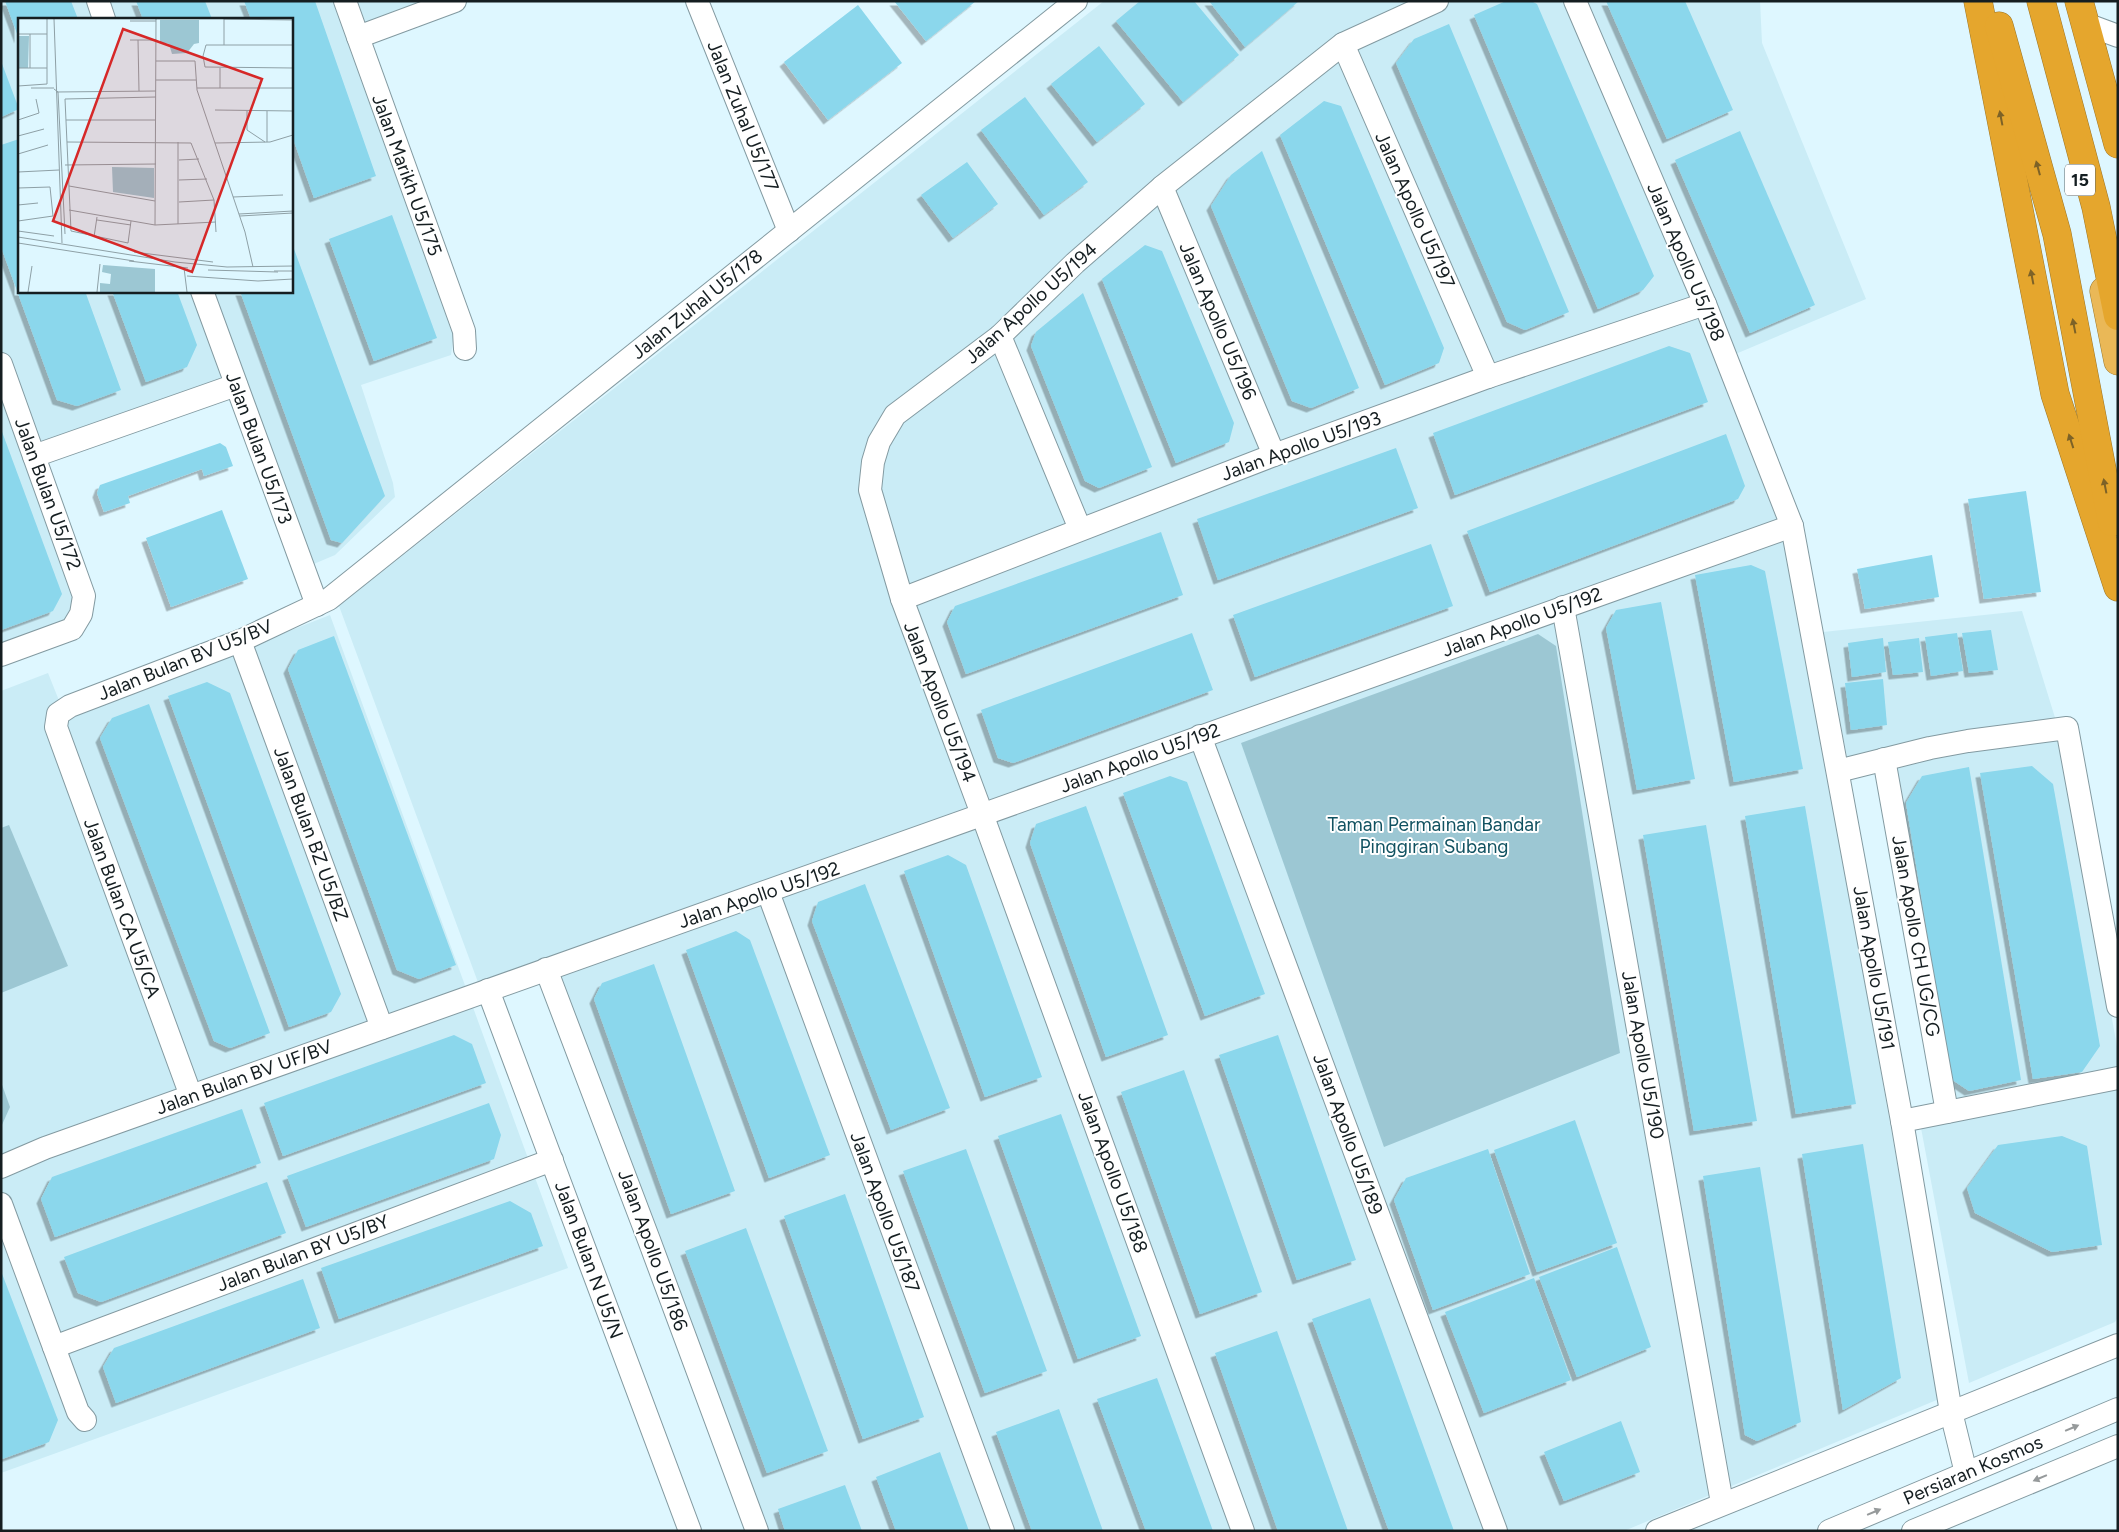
<svg xmlns="http://www.w3.org/2000/svg" width="2119" height="1532" viewBox="0 0 2119 1532" font-family="Figtree,sans-serif">
	<style>
		.built { fill: #caecf6; fill-rule: evenodd }
		.green { fill: #9cc7d3 }
		.building { fill: #8bd7ec; filter: url(#shadow) }
		.lines { fill: none; stroke-linecap: round; stroke-linejoin: round }
		.minor-casing { stroke: #839aa1; stroke-width: 24 }
		.trunk-casing { stroke: #9c7629; stroke-width: 29 }
		.motorway-casing { stroke: #9c7629; stroke-width: 29 }
		.minor { stroke: #fff; stroke-width: 22 }
		.trunk { stroke: #eab857; stroke-width: 28 }
		.motorway { stroke: #e5a62d; stroke-width: 28 }
		.oneway { fill: #7d6227 }
		.oneway2 { fill: #969a9b }
		.labels { text-anchor: middle; dominant-baseline: central; stroke-width: 4; stroke-linejoin: round; paint-order: stroke }
		.shield { fill: #fff; stroke: #5b6264; stroke-width: 1 }
		.shield-label { font-size: 18px; font-weight: bold; fill: #151e21 }
		.street-label { font-size: 19px; fill: #151e21; stroke: #fff }
		.park-label { font-size: 19px; fill: #115261; stroke: #fff }
		.inset-road { fill: none; stroke: #8ea0a6; stroke-width: 1 }
		.view { fill: #d62828; fill-opacity: 0.15; stroke: #d62828; stroke-width: 2.5 }
		.inset-edge { fill: none; stroke: #151e21; stroke-width: 2.5 }
	</style>
	<defs>
		<filter id="shadow"><feDropShadow dx="-4.5" dy="4.5" stdDeviation="0" flood-color="#0004"/></filter>
	</defs>
	<rect width="100%" height="100%" fill="#def7ff"/>
	<g class="built">
		<path d="M 1,1 L 435,1 L 348,33 L 454,334 L 451,355 L 361,385 L 393,483 L 395,497 L 335,555 L 309,566 L 240,377 L 26,452 L 77,596 L 68,624 L 1,648 ZM 19,19 L 291,19 L 291,291 L 19,291 Z"/>
		<polygon points="1104,1 1760,1 1762,43 1866,299 1719,361 1783,522 1939,1399 1624,1531 763,1531 551,960 479,985 339,606"/>
		<polygon points="2022,611 2061,737 2118,1052 2118,1317 2115,1322 1969,1383 1921,1128 1955,1121 1890,751 1848,762 1823,632"/>
		<polygon points="330,615 568,1268 1,1473 1,691 48,673 66,718"/>
	</g>
	<g class="green">
		<polygon points="1538,634 1556,646 1620,1053 1384,1147 1241,743"/>
		<polygon points="9,825 68,966 1,993 1,828"/>
		<polygon points="1,1082 10,1107 1,1127"/>
	</g>
	<g class="building">
		<polygon points="5,1 71,1 78,19 19,19 19,39"/>
		<polygon points="136,1 205,1 212,19 143,19"/>
		<polygon points="244,1 315,1 376,176 314,198 291,133 291,19 251,19"/>
		<polygon points="894,1 976,1 926,41"/>
		<polygon points="1140,1 1194,1 1239,55 1183,102 1116,21"/>
		<polygon points="1209,1 1299,1 1245,47"/>
		<polygon points="1506,1 1531,1 1537,4 1654,276 1643,290 1598,309 1474,15"/>
		<polygon points="1606,1 1685,1 1733,110 1667,139"/>
		<polygon points="858,5 902,63 828,120 784,62"/>
		<polygon points="1449,24 1569,312 1525,330 1507,322 1396,63 1414,39"/>
		<polygon points="1099,46 1145,104 1097,142 1051,84"/>
		<polygon points="1,61 19,109 1,117"/>
		<polygon points="1025,97 1088,182 1044,215 981,130"/>
		<polygon points="1324,101 1341,106 1444,348 1439,363 1385,385 1280,135"/>
		<polygon points="1740,131 1815,305 1750,333 1675,160"/>
		<polygon points="19,139 19,291 85,291 121,390 77,406 57,400 1,247 1,145"/>
		<polygon points="1262,151 1359,388 1311,408 1292,401 1211,206 1231,175"/>
		<polygon points="967,162 998,204 953,238 921,195"/>
		<polygon points="392,215 437,338 374,361 329,239"/>
		<polygon points="1145,245 1162,251 1234,423 1229,442 1176,463 1102,279"/>
		<polygon points="294,249 385,496 342,543 331,540 240,291 291,291 291,251"/>
		<polygon points="112,291 177,291 197,345 187,367 146,382"/>
		<polygon points="1083,293 1152,467 1099,488 1085,481 1031,346 1036,332"/>
		<polygon points="1669,346 1690,353 1708,402 1455,495 1433,433"/>
		<polygon points="1,429 62,594 53,611 1,630"/>
		<polygon points="1726,434 1745,486 1738,499 1490,592 1467,531"/>
		<polygon points="220,443 226,447 233,466 204,476 202,469 128,496 130,503 104,512 97,493 100,485"/>
		<polygon points="1396,448 1418,508 1218,580 1197,519"/>
		<polygon points="2026,491 2041,592 1984,599 1968,499"/>
		<polygon points="222,510 248,579 171,607 146,538"/>
		<polygon points="1161,532 1183,595 966,674 947,622 955,606"/>
		<polygon points="1431,544 1453,606 1255,677 1233,615"/>
		<polygon points="1932,555 1939,597 1865,609 1857,569"/>
		<polygon points="1751,565 1765,571 1803,769 1734,782 1695,575"/>
		<polygon points="1661,602 1695,779 1637,790 1606,628 1616,610"/>
		<polygon points="1991,630 1998,670 1969,673 1962,633"/>
		<polygon points="1192,633 1213,690 1013,763 998,758 981,710"/>
		<polygon points="1957,633 1963,671 1931,676 1925,637"/>
		<polygon points="334,636 456,965 419,979 397,970 288,669 298,650"/>
		<polygon points="1883,638 1886,672 1852,677 1848,643"/>
		<polygon points="1919,638 1923,672 1893,675 1888,642"/>
		<polygon points="1883,679 1887,725 1851,730 1845,683"/>
		<polygon points="207,682 230,693 341,994 331,1012 289,1027 168,696"/>
		<polygon points="149,704 270,1033 230,1048 214,1041 100,738 112,718"/>
		<polygon points="2032,766 2053,784 2100,1046 2082,1072 2033,1079 1980,773"/>
		<polygon points="1969,767 2021,1080 1969,1091 1951,1079 1906,803 1922,776"/>
		<polygon points="1170,776 1187,782 1265,994 1205,1016 1123,793"/>
		<polygon points="1086,806 1168,1035 1106,1057 1030,843 1036,824"/>
		<polygon points="1805,806 1856,1104 1796,1114 1745,816"/>
		<polygon points="1706,825 1757,1121 1694,1131 1643,835"/>
		<polygon points="948,855 966,865 1042,1077 985,1097 904,871"/>
		<polygon points="865,884 950,1108 891,1130 812,921 818,902"/>
		<polygon points="736,931 750,940 830,1155 769,1178 686,950"/>
		<polygon points="654,964 735,1191 671,1214 594,999 602,983"/>
		<polygon points="454,1035 472,1044 486,1083 283,1156 264,1103"/>
		<polygon points="1278,1035 1356,1260 1297,1280 1219,1055"/>
		<polygon points="1184,1070 1262,1292 1200,1314 1121,1092"/>
		<polygon points="489,1103 501,1135 494,1159 306,1227 287,1176"/>
		<polygon points="242,1109 261,1163 55,1237 41,1199 52,1177"/>
		<polygon points="1061,1114 1141,1336 1078,1359 998,1136"/>
		<polygon points="1575,1120 1617,1243 1537,1272 1494,1150"/>
		<polygon points="2062,1136 2087,1146 2102,1245 2052,1252 1975,1213 1967,1188 1998,1145"/>
		<polygon points="1863,1144 1901,1378 1843,1410 1802,1154"/>
		<polygon points="966,1149 1047,1371 985,1393 903,1171"/>
		<polygon points="1488,1149 1530,1274 1433,1310 1394,1200 1406,1178"/>
		<polygon points="1760,1167 1801,1422 1757,1441 1745,1435 1703,1176"/>
		<polygon points="267,1182 286,1233 101,1302 78,1293 64,1257"/>
		<polygon points="845,1194 924,1417 863,1439 784,1216"/>
		<polygon points="510,1201 531,1213 543,1246 339,1319 321,1268"/>
		<polygon points="746,1228 828,1451 767,1473 685,1251"/>
		<polygon points="1617,1247 1651,1347 1577,1377 1539,1277"/>
		<polygon points="1,1271 58,1420 49,1442 2,1459"/>
		<polygon points="1534,1278 1571,1380 1484,1413 1445,1312"/>
		<polygon points="303,1279 320,1328 116,1403 103,1367 114,1348"/>
		<polygon points="1370,1298 1454,1531 1389,1531 1312,1319"/>
		<polygon points="1277,1331 1348,1531 1278,1531 1215,1353"/>
		<polygon points="1157,1378 1213,1531 1146,1531 1097,1399"/>
		<polygon points="1059,1409 1103,1531 1032,1531 996,1432"/>
		<polygon points="1621,1421 1640,1472 1564,1501 1544,1452"/>
		<polygon points="940,1452 969,1531 896,1531 876,1477"/>
		<polygon points="845,1485 862,1531 785,1531 778,1509"/>
	</g>
	<g class="lines">
		<g class="minor-casing">
			<g id="minor">
				<polyline points="98,1 104,19"/>
				<polyline points="345,1 464,331 465,349"/>
				<polyline points="697,1 789,231"/>
				<polyline points="1575,1 1705,304 1792,526 1902,1121 1951,1412 1966,1473"/>
				<polyline points="2091,26 2118,36"/>
				<polyline points="358,37 455,1"/>
				<polyline points="1343,44 1488,377"/>
				<polyline points="1162,187 1274,455"/>
				<polyline points="202,291 317,605"/>
				<polyline points="1000,336 1080,529"/>
				<polyline points="1,364 84,596 81,614 72,629 1,655"/>
				<polyline points="34,456 236,385"/>
				<polyline points="902,599 1274,455 1488,377 1705,304"/>
				<polyline points="1563,607 1722,1503"/>
				<polyline points="240,641 382,1028"/>
				<polyline points="1200,736 1496,1531"/>
				<polyline points="1884,759 1947,1112"/>
				<polyline points="1838,771 1930,748 1968,741 2067,728 2118,1006"/>
				<polyline points="768,892 1003,1531"/>
				<polyline points="546,969 649,1240 757,1531"/>
				<polyline points="488,990 690,1531"/>
				<polyline points="191,1096 56,727 58,714 70,706 240,641 329,599 1076,1"/>
				<polyline points="1902,1121 2118,1078"/>
				<path d="M 1,1167 L 45,1148 C 628,941 1210,734 1792,526"/>
				<polyline points="1,1204 78,1412 85,1420"/>
				<polyline points="54,1347 552,1160"/>
				<polyline points="1243,1531 982,814 902,599 870,490 873,462 879,442 895,415 1000,336 1075,263 1162,187 1343,44 1437,1"/>
				<polyline points="1657,1531 2118,1345"/>
				<polyline points="1829,1531 2118,1409"/>
				<polyline points="1913,1531 2118,1446"/>
			</g>
		</g>
		<g class="trunk-casing">
			<polyline id="trunk" points="2104,291 2118,361"/>
		</g>
		<g class="motorway-casing">
			<g id="motorway">
				<polyline points="1978,1 2055,394 2118,587"/>
				<polyline points="2041,1 2096,207 2118,316"/>
				<polyline points="2079,1 2118,144"/>
				<polyline points="1999,26 2057,234 2112,522"/>
			</g>
		</g>
		<use href="#minor" class="minor"/>
		<use href="#trunk" class="trunk"/>
		<use href="#motorway" class="motorway"/>
	</g>
	<defs><path id="oneway-solid" d="M-6-.8H1V-3.2L6.5 0L1 3.2V.8H-6Z" transform="scale(1.25)"/></defs>
	<g class="oneway">
		<use href="#oneway-solid" transform="translate(2001 118) rotate(-101)"/>
		<use href="#oneway-solid" transform="translate(2038 168) rotate(-105)"/>
		<use href="#oneway-solid" transform="translate(2032 277) rotate(-101)"/>
		<use href="#oneway-solid" transform="translate(2074 326) rotate(-101)"/>
		<use href="#oneway-solid" transform="translate(2071 441) rotate(-108)"/>
		<use href="#oneway-solid" transform="translate(2105 486) rotate(-101)"/>
	</g>
	<g class="oneway2">
		<use href="#oneway-solid" transform="translate(2072 1428) rotate(-23)"/>
		<use href="#oneway-solid" transform="translate(2040 1478) rotate(157)"/>
		<use href="#oneway-solid" transform="translate(1874 1512) rotate(-23)"/>
	</g>
	<g class="labels">
		<rect class="shield" x="2065" y="164.5" width="30" height="31" rx="4"/>
		<g class="shield-label">
			<text x="2080" y="180">15</text>
		</g>
		<g class="street-label">
			<text transform="translate(743 116) rotate(68)">Jalan Zuhal U5/177</text>
			<text transform="translate(407 175) rotate(70)">Jalan Marikh U5/175</text>
			<text transform="translate(1415 210) rotate(66)">Jalan Apollo U5/197</text>
			<text transform="translate(1686 262) rotate(67)">Jalan Apollo U5/198</text>
			<text transform="translate(1031 303) rotate(-42)">Jalan Apollo U5/194</text>
			<text transform="translate(697 304) rotate(-39)">Jalan Zuhal U5/178</text>
			<text transform="translate(1218 321) rotate(67)">Jalan Apollo U5/196</text>
			<text transform="translate(1301 446) rotate(-20)">Jalan Apollo U5/193</text>
			<text transform="translate(259 448) rotate(70)">Jalan Bulan U5/173</text>
			<text transform="translate(48 494) rotate(70)">Jalan Bulan U5/172</text>
			<text transform="translate(1522 622) rotate(-20)">Jalan Apollo U5/192</text>
			<text transform="translate(185 660) rotate(-22)">Jalan Bulan BV U5/BV</text>
			<text transform="translate(940 702) rotate(69)">Jalan Apollo U5/194</text>
			<text transform="translate(1140 758) rotate(-20)">Jalan Apollo U5/192</text>
			<text transform="translate(311 834) rotate(70)">Jalan Bulan BZ U5/BZ</text>
			<text transform="translate(759 895) rotate(-19)">Jalan Apollo U5/192</text>
			<text transform="translate(122 908) rotate(70)">Jalan Bulan CA U5/CA</text>
			<text transform="translate(1916 936) rotate(80)">Jalan Apollo CH UG/CG</text>
			<text transform="translate(1874 968) rotate(80)">Jalan Apollo U5/191</text>
			<text transform="translate(1643 1055) rotate(80)">Jalan Apollo U5/190</text>
			<text transform="translate(244 1077) rotate(-20)">Jalan Bulan BV UF/BV</text>
			<text transform="translate(1348 1134) rotate(70)">Jalan Apollo U5/189</text>
			<text transform="translate(1113 1172) rotate(70)">Jalan Apollo U5/188</text>
			<text transform="translate(885 1212) rotate(70)">Jalan Apollo U5/187</text>
			<text transform="translate(653 1250) rotate(70)">Jalan Apollo U5/186</text>
			<text transform="translate(303 1253) rotate(-21)">Jalan Bulan BY U5/BY</text>
			<text transform="translate(589 1260) rotate(70)">Jalan Bulan N U5/N</text>
			<text transform="translate(1973 1470) rotate(-23)">Persiaran Kosmos</text>
		</g>
		<g class="park-label">
			<text x="1434" y="824">Taman Permainan Bandar<tspan x="1434" dy="22">Pinggiran Subang</tspan></text>
		</g>
	</g>
	<g transform="translate(18 18)">
		<rect width="275" height="275" fill="#def7ff"/>
		<path d="M 142,2 L 181,2 L 181,25 L 176,26 L 169,35 L 154,36 L 151,26 L 142,24 ZM 0,18 L 11,18 L 10,50 L 0,50 ZM 94,149 L 136,150 L 136,180 L 95,174 ZM 85,247 L 137,251 L 137,274 L 82,274 L 82,265 L 92,266 L 93,256 L 84,254 Z" fill="#9cc7d3"/>
		<path class="inset-road" d="M 36,1 L 44,225M 206,1 L 275,2M 112,3 L 138,3M 0,16 L 29,16M 12,16 L 12,50M 112,22 L 138,22M 120,22 L 121,73M 206,27 L 206,1M 275,27 L 188,27 L 185,38 L 187,49 L 275,50M 138,43 L 177,43 L 179,72 L 227,214 L 235,249M 0,50 L 29,50M 138,62 L 178,62M 0,68 L 29,66 L 29,1M 13,70 L 36,70M 179,70 L 275,70M 202,70 L 202,50M 36,71 L 40,74 L 47,216M 38,74 L 138,73M 197,92 L 275,93M 229,93 L 229,112 L 247,124M 0,102 L 21,95 L 18,81M 48,102 L 138,102M 0,118 L 26,111M 49,124 L 173,125 L 196,182 L 198,214M 160,124 L 160,206M 249,124 L 249,93M 197,125 L 252,124 L 275,117M 0,136 L 30,127M 161,142 L 181,141M 47,147 L 138,146M 0,154 L 41,152M 161,162 L 189,161M 51,168 L 137,183M 0,170 L 32,169 L 35,198 L 0,203M 215,179 L 265,177M 161,184 L 196,182M 0,187 L 20,185M 51,192 L 137,207 L 198,204M 221,196 L 275,193M 222,198 L 275,195M 79,202 L 113,207M 113,203 L 110,225 L 53,213 L 47,81 L 138,79M 137,207 L 138,1M 0,213 L 36,218M 0,219 L 157,244 L 209,249 L 275,248M 76,219 L 79,199M 0,225 L 116,243M 116,234 L 195,244M 111,243 L 170,250M 166,250 L 169,274M 190,252 L 260,254M 256,253 L 275,253M 169,258 L 240,263 L 275,261M 10,274 L 14,248M 79,274 L 82,246"/>
		<path class="view" d="M 105,11 L 244,61 L 174,254 L 35,203 Z"/>
		<rect width="275" height="275" class="inset-edge"/>
	</g>
	<rect width="2119" height="1532" fill="none" stroke="#151e21" stroke-width="5"/>
</svg>
